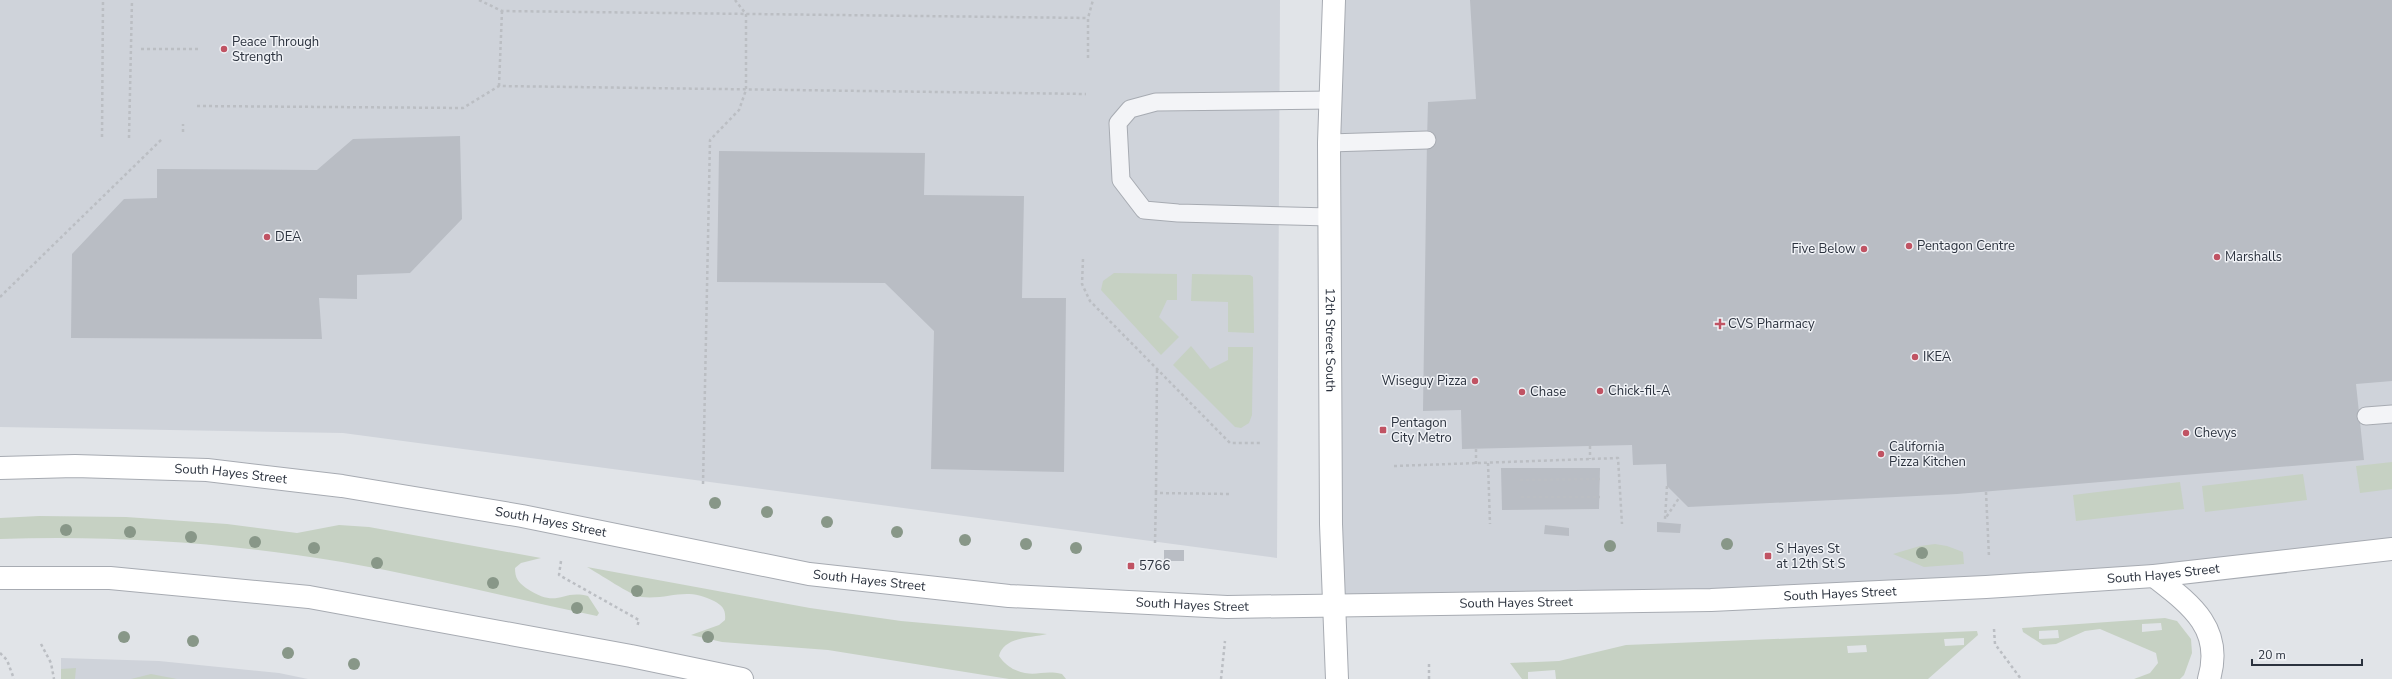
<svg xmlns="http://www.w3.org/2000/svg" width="2392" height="679" viewBox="0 0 2392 679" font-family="'Nunito Sans',sans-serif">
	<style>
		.built { fill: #cfd3da }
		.green { fill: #c6d1c3; fill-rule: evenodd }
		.building { fill: #b9bdc4 }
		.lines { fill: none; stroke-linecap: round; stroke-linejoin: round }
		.lane-casing { stroke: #a7abb2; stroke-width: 19 }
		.secondary-casing { stroke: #a7abb2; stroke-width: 24 }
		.path { stroke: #bbbec3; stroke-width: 2.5; stroke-dasharray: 3 3; stroke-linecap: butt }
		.lane { stroke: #f3f4f7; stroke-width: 17 }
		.secondary { stroke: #fff; stroke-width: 22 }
		.tree { fill: #889788 }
		.poi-dot { fill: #c05363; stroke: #f0f2f6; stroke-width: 1.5 }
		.labels { text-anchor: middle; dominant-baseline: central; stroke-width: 3; stroke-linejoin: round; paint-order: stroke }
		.poi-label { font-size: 13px; fill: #2b323e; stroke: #f0f2f6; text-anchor: start }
		.street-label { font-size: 13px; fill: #2b323e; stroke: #f0f2f6 }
	</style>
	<rect width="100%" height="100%" fill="#e1e4e8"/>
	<g class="built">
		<polygon points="0,0 1280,0 1277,558 343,433 0,427"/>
		<polygon points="1334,0 2392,0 2392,549 2154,576 1333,606"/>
		<polygon points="61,658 159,661 279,673 308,679 61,679"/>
	</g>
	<g class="green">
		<polygon points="1114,273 1177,274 1177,300 1167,300 1159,317 1179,337 1161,355 1101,290 1103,281"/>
		<polygon points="1192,274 1250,275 1253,277 1254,333 1228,332 1228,302 1191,301"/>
		<polygon points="1191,346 1210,369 1228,360 1228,347 1253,347 1252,415 1249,423 1241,428 1235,427 1173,365"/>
		<polygon points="2392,462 2392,489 2360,493 2356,466"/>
		<polygon points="2303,474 2307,500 2205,512 2202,486"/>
		<polygon points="2180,482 2184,509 2076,521 2073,495"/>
		<path d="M 39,516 L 126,517 L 227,524 L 297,533 L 339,525 L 369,527 L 541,558 L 521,563 L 515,568 C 515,578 518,582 526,588 C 559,610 560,589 588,596 L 599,613 L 597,616 C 512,598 427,577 342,562 C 230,543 114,535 0,539 L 0,518 Z"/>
		<polygon points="1935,544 1947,546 1963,552 1964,564 1924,567 1893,554 1920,546"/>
		<path d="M 587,567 L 810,608 L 901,621 L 1047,634 C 1030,638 1003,637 999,656 C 1003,662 1007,665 1013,669 C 1035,679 1041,669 1062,674 L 1066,679 L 1009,679 L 828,650 L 722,642 L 691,635 L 719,625 L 725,620 C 726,610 723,606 714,601 C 685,586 670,600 641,597 C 632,596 598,573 587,567 Z"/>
		<path d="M 2165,618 L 2177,621 L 2191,639 L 2192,653 L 2184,675 L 2180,679 L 2134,679 L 2150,673 L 2158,663 L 2156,653 L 2100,629 L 2085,631 L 2056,644 L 2043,645 L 2023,632 L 2022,628 ZM 2161,623 L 2162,630 L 2142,632 L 2142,624 ZM 2058,630 L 2059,638 L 2039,639 L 2039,631 Z"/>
		<path d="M 1977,631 L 1978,635 L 1928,679 L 1556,679 L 1555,670 L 1528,672 L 1528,679 L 1522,679 L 1510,663 L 1559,661 L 1626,645 ZM 1964,638 L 1964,645 L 1945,646 L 1944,639 ZM 1866,645 L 1867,652 L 1848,653 L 1847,646 Z"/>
		<polygon points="76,668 75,679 61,679 61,669"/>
		<polygon points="151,674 177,679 131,679"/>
	</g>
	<g class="building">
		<polygon points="1470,0 2392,0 2392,381 2356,384 2364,460 1957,494 1688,507 1667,486 1666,464 1633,465 1632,445 1462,449 1461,410 1423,411 1427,140 1428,102 1476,99"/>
		<polygon points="460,136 462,219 410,273 357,275 357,299 319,298 322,339 71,338 72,254 124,199 157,198 157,169 317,170 353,139"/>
		<polygon points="719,151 925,153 924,195 1024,196 1022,298 1066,298 1064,472 931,469 934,331 885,283 717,282"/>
		<polygon points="1501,468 1600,468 1599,509 1502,510"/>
		<polygon points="1657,522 1681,524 1680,533 1657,532"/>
		<polygon points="1545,525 1569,528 1569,536 1544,534"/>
		<rect x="1164" y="550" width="20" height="11"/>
	</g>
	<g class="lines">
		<g class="lane-casing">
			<g id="lane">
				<polyline points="1329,143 1427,140"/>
				<polyline points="1330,217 1178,213 1144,210 1121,180 1118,123 1130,109 1156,102 1331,100"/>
				<polyline points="2366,416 2392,414"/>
			</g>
		</g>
		<g class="secondary-casing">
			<g id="secondary">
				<path id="s1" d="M 1334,0 L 1329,143 L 1331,524 L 1337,679"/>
				<path id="s2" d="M 0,468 L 75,466 L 207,470 L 342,486 L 522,516 L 809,574 L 1009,596 L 1227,607 L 1711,600 L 1986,587 L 2154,576 L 2392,549"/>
				<path d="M 2154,576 C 2190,604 2224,628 2209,679"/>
				<polyline points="0,578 110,578 309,597 631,656 742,679"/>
			</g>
		</g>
		<g class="path">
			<polyline points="479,0 502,11 1088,18"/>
			<polyline points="141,49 198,49"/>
			<polyline points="1088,58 1088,18 1093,0"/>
			<polyline points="499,86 502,11"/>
			<polyline points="197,106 463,108 499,86 1086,94"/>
			<polyline points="183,132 183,124"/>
			<polyline points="102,137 103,0"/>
			<polyline points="129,138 132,0"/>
			<polyline points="1083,259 1082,284 1090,301 1230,443 1262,443"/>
			<polyline points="0,297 163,138"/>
			<polyline points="1396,379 1423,379"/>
			<polyline points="1590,446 1590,459"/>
			<polyline points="1476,449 1476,464"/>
			<polyline points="1488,463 1490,524"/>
			<polyline points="1394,466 1618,458 1622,524"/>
			<polyline points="1520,480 1600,479"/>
			<polyline points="703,484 710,140 739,110 746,90 746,14 735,0"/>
			<polyline points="1667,486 1665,519 1679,498"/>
			<polyline points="1986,492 1989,557"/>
			<polyline points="1156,493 1157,370"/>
			<polyline points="1521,497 1600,497"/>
			<polyline points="1155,543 1156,493 1230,494"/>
			<polyline points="561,561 559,575 639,620 637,627"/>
			<polyline points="1994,629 1995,644 2021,679"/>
			<polyline points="41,644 51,663 54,679"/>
			<polyline points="0,653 7,660 14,679"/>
			<polyline points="1221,679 1225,641"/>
			<polyline points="1429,679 1429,661"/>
		</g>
		<use href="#lane" class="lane"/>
		<use href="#secondary" class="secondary"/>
	</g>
	<g class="tree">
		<circle cx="715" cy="503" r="6"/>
		<circle cx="767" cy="512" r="6"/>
		<circle cx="827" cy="522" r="6"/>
		<circle cx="66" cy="530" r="6"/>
		<circle cx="130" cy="532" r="6"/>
		<circle cx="897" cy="532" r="6"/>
		<circle cx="191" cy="537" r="6"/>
		<circle cx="965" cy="540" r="6"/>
		<circle cx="255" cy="542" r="6"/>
		<circle cx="1026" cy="544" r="6"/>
		<circle cx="1727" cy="544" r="6"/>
		<circle cx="1610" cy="546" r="6"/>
		<circle cx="314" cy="548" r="6"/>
		<circle cx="1076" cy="548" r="6"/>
		<circle cx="1922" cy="553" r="6"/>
		<circle cx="377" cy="563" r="6"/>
		<circle cx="493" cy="583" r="6"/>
		<circle cx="637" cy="591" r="6"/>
		<circle cx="577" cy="608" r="6"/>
		<circle cx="124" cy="637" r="6"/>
		<circle cx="708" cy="637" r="6"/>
		<circle cx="193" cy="641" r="6"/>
		<circle cx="288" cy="653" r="6"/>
		<circle cx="354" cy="664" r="6"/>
	</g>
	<g class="poi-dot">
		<circle cx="224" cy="49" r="4"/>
		<circle cx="267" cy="237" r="4"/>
		<circle cx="1909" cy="246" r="4"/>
		<circle cx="1864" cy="249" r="4"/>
		<circle cx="2217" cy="257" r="4"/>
		<path d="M1718 318h4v4h4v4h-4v4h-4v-4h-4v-4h4z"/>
		<circle cx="1915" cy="357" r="4"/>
		<circle cx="1475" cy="381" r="4"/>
		<circle cx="1600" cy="391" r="4"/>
		<circle cx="1522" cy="392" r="4"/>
		<rect x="1379" y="426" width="8" height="8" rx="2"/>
		<circle cx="2186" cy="433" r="4"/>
		<circle cx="1881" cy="454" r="4"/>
		<rect x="1764" y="552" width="8" height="8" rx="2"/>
		<rect x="1127" y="562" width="8" height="8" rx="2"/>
	</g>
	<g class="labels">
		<g class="poi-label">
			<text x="232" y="42">Peace Through<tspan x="232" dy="15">Strength</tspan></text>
			<text x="275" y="237">DEA</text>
			<text x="1917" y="246">Pentagon Centre</text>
			<text x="1856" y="249" text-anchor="end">Five Below</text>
			<text x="2225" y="257">Marshalls</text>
			<text x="1728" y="324">CVS Pharmacy</text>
			<text x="1923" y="357">IKEA</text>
			<text x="1467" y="381" text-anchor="end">Wiseguy Pizza</text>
			<text x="1608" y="391">Chick-fil-A</text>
			<text x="1530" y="392">Chase</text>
			<text x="1391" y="423">Pentagon<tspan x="1391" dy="15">City Metro</tspan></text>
			<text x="2194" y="433">Chevys</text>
			<text x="1889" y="447">California<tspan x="1889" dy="15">Pizza Kitchen</tspan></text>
			<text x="1776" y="549">S Hayes St<tspan x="1776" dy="15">at 12th St S</tspan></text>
			<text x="1139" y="566">5766</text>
		</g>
		<g class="street-label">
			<text stroke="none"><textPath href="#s1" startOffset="340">12th Street South</textPath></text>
			<text stroke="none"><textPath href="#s2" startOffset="231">South Hayes Street</textPath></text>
			<text stroke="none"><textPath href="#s2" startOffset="555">South Hayes Street</textPath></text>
			<text stroke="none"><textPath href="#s2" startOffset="2175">South Hayes Street</textPath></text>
			<text stroke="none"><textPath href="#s2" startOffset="879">South Hayes Street</textPath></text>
			<text stroke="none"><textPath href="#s2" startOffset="1851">South Hayes Street</textPath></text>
			<text stroke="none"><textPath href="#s2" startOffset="1527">South Hayes Street</textPath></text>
			<text stroke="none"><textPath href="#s2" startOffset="1203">South Hayes Street</textPath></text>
		</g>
	</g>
	<path d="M2252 659v6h110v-6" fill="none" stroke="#2b323e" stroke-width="2"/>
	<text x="2258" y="659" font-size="12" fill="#2b323e" stroke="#f0f2f6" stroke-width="3" paint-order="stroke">20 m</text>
</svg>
